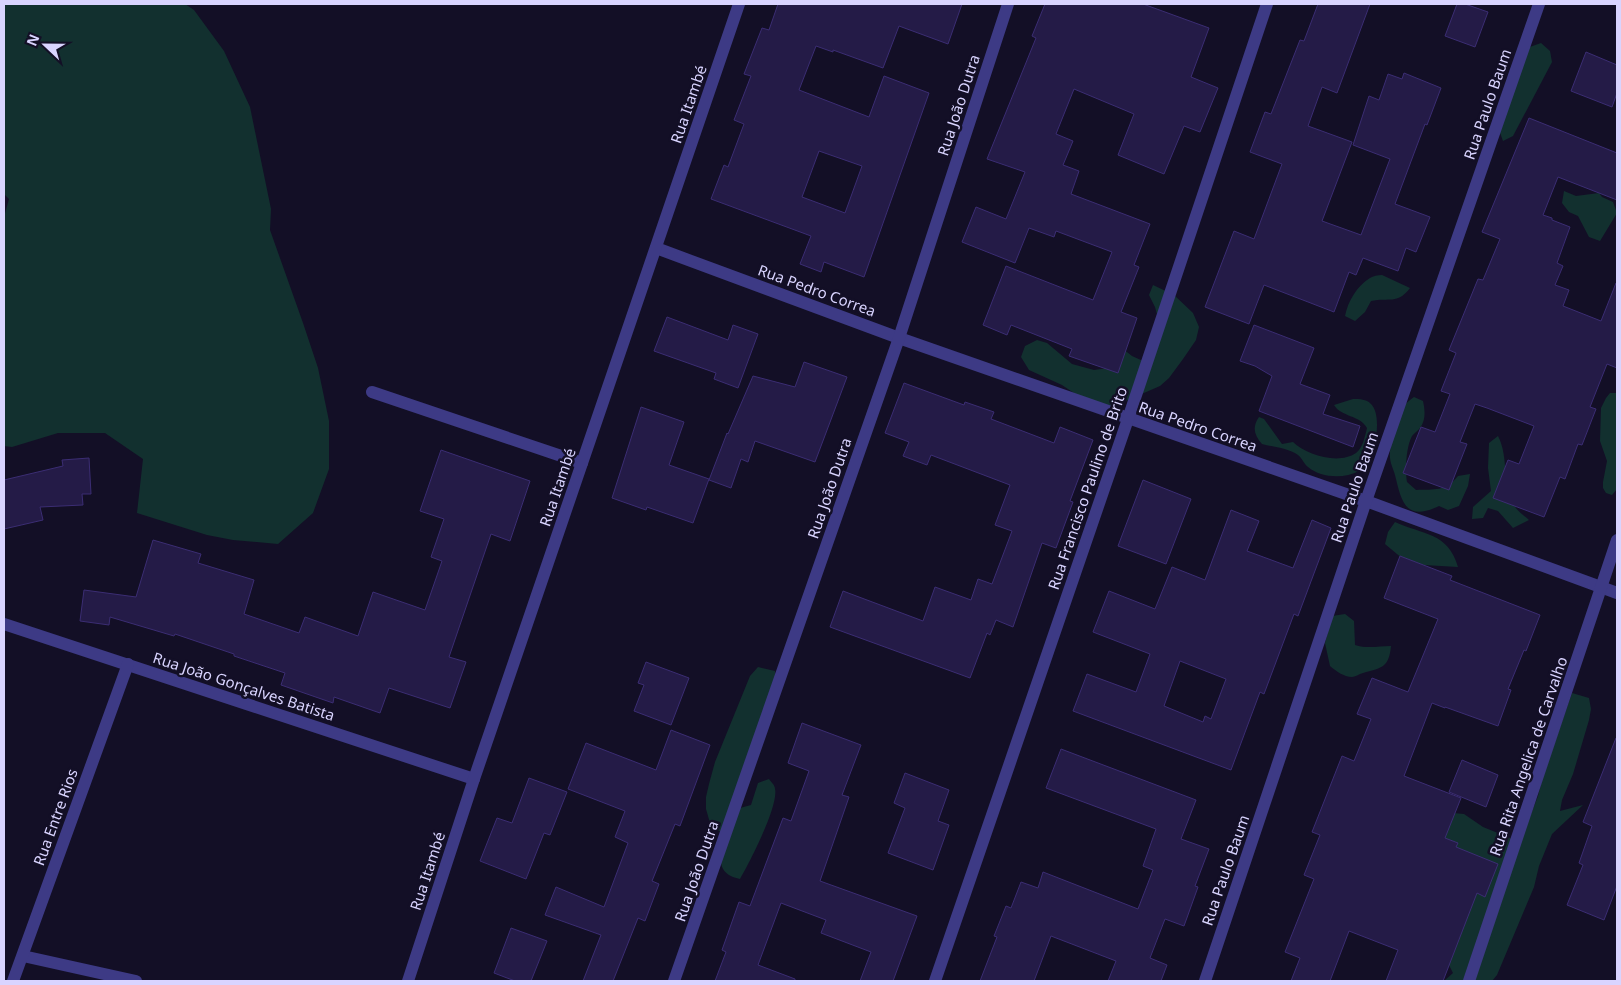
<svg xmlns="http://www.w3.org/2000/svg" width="1621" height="985" viewBox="0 0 1621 985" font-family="'Noto Sans',sans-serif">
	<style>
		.green { fill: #12302f }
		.building { fill: #241b47; stroke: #3b2d73; fill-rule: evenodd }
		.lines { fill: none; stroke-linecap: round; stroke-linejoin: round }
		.service { stroke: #3d3a85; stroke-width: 12 }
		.minor { stroke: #3d3a85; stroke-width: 12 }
		.labels { text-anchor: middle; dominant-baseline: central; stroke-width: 5; stroke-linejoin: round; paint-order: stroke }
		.street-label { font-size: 15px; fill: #d9d4ff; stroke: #130f26 }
	</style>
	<rect width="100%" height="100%" fill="#130f26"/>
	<g class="green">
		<polygon points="4,4 185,4 194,10 224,51 250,107 271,209 270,230 303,323 318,368 329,421 329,469 313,513 278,544 233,540 207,535 137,513 143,459 105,433 58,433 12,447 4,446 4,217 9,199 4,194"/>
		<polygon points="1541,43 1550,51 1552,62 1513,136 1503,141 1499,130 1527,48"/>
		<polygon points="1564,191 1576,196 1599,193 1602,197 1613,202 1617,213 1600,241 1589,237 1578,216 1569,212 1562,203"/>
		<path d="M 1382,275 L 1410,288 C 1397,305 1389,297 1371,301 L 1365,312 L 1355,321 L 1345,316 C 1348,301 1357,286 1370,278 C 1373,276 1378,275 1382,275 Z"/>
		<polygon points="1153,285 1174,295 1193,313 1199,327 1196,340 1183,359 1169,378 1160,386 1114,406 1103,405 1080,397 1062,385 1029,370 1021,357 1025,346 1037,340 1047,343 1072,364 1094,370 1108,368 1123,349 1132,356 1143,361 1158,318 1155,307 1149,295"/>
		<polygon points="1610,393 1617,393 1617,489 1612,495 1606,493 1603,488 1603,482 1607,461 1600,441 1601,408 1606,398"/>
		<path d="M 1414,397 L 1423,401 C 1425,410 1426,420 1420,428 C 1418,431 1414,433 1412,436 C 1406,447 1405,470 1407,482 L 1416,490 C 1435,489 1445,492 1458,476 L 1470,474 L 1468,486 L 1459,506 L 1448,510 L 1439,506 C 1408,521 1402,505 1396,479 C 1394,469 1389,463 1390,453 C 1390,445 1401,411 1405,405 C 1407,402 1411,399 1414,397 Z"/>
		<path d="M 1353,399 C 1360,399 1366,399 1371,404 C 1384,417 1374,463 1359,471 C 1344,479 1321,478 1308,467 C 1304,464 1302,458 1298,455 C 1288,448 1273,447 1262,444 C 1254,435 1252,427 1259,417 L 1264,419 L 1282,444 L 1293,442 C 1306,455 1339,465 1356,453 C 1363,448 1365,436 1367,428 C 1360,415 1341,417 1334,405 Z"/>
		<path d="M 1498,436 C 1509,457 1502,484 1512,502 C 1515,509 1523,515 1529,520 L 1513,528 L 1498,511 L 1488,508 L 1483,518 L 1472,519 L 1473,507 L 1491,491 L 1488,468 L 1489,443 Z"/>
		<path d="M 1395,522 C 1423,535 1448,532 1458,567 L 1424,565 L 1403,559 L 1385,544 L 1388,532 Z"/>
		<path d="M 1345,614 L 1354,621 L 1355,645 C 1367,649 1379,646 1391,646 C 1389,668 1381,668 1363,673 C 1359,674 1355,677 1352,677 C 1344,677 1336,671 1330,666 L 1325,643 L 1332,616 Z"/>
		<path d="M 758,667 L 775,671 L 775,679 L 740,808 L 751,805 L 758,783 L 769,779 C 771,782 775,785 775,789 C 779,805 749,864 740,879 C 713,874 721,853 724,832 L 712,830 L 706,809 L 706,797 L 709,784 L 715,762 L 750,676 Z"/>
		<path d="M 1572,693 L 1589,698 L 1591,709 L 1589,720 L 1573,774 L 1562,800 L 1560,811 L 1583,805 L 1552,834 L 1539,866 L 1534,887 L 1497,975 L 1492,981 L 1444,981 L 1453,973 L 1448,963 L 1479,859 C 1466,851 1453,845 1438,843 L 1453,813 L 1464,814 L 1483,827 L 1520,842 L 1538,796 L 1543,776 Z"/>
	</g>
	<g class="building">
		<path d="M 778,4 L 962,4 L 948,44 L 899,26 L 883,68 L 833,50 L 833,52 L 816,46 L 799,90 L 869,117 L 884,76 L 929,93 L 864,277 L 824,262 L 821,272 L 800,264 L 811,236 L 711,199 L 724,165 L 728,167 L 744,124 L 734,120 L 751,76 L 744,74 L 762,28 L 769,30 ZM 819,151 L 862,166 L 845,213 L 802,197 Z"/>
		<polygon points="1045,4 1143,4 1209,28 1191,77 1218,88 1200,132 1184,126 1164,174 1118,155 1134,114 1074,89 1056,134 1073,141 1063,165 1079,171 1071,194 1150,224 1134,265 1139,267 1121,312 1137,318 1118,373 1069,356 1072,349 1011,325 1007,335 983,325 1006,266 1093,300 1112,252 1056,231 1054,237 1029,228 1015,263 962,242 976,207 1006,219 1025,172 987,159 1036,38 1032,36"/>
		<polygon points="1318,4 1370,4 1337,93 1322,87 1308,126 1352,142 1322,221 1361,235 1390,159 1353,145 1369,96 1379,100 1388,74 1402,79 1404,73 1441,88 1427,125 1425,124 1395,204 1430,217 1416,252 1406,248 1398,271 1363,258 1356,275 1349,272 1334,312 1264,285 1249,324 1205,307 1234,231 1254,239 1282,164 1250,152 1265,112 1271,114 1300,40 1304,41"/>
		<polygon points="1457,4 1465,4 1488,12 1475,47 1445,36"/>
		<polygon points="1586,52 1617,65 1617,93 1612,107 1571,91"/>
		<polygon points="1529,118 1617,153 1617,200 1558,177 1543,215 1552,218 1552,220 1570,227 1557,263 1563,266 1555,285 1569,290 1563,306 1601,321 1616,283 1617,284 1617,368 1607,364 1590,407 1596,409 1582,445 1578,444 1565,479 1560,477 1544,517 1493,498 1508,460 1519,464 1534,426 1487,408 1475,404 1460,442 1467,444 1449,490 1403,473 1421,427 1435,432 1450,394 1441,391 1456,353 1449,350 1478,279 1483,280 1500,239 1482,232"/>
		<polygon points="667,317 728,340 733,325 758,334 738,388 714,379 716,373 654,351"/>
		<polygon points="1254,325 1314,348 1300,384 1330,395 1323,414 1360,426 1353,447 1259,411 1272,376 1255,366 1240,361"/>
		<polygon points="804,362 847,377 815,462 755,441 748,462 741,459 731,488 709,480 727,433 728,434 753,376 795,387"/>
		<polygon points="904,383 964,405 965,402 994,412 991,419 1054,443 1060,427 1093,440 1070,501 1073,502 1056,548 1042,543 1013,627 996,620 990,635 987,633 970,678 830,627 843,591 923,621 935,587 971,600 978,579 992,584 1012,531 995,525 1010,485 931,455 927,465 903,456 909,442 885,433"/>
		<polygon points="641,407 684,422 669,465 709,479 693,523 647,507 646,510 612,498"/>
		<polygon points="441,450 530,481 510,541 491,534 449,657 466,662 450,708 389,688 380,713 334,697 333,703 281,685 285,673 234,656 234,654 175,634 174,636 110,617 109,625 80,621 84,590 136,597 153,540 201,554 198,563 254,580 244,614 299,633 305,617 358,636 373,592 425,610 442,561 431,557 444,519 420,511"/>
		<polygon points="89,458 91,494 82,494 83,505 40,507 43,520 4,529 4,480 63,466 62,460"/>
		<polygon points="1143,480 1191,499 1166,564 1118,546"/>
		<path d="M 1231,510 L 1259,521 L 1247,551 L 1293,568 L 1312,520 L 1331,528 L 1298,616 L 1294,614 L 1264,694 L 1260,692 L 1231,770 L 1073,711 L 1087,674 L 1136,692 L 1150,654 L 1093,632 L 1109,591 L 1155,609 L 1172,567 L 1205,580 ZM 1180,661 L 1226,679 L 1211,719 L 1205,716 L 1203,722 L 1164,706 Z"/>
		<polygon points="1400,556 1452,576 1450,580 1540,615 1526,651 1524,650 1508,689 1511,690 1498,726 1445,707 1445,708 1432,703 1404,776 1461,798 1445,838 1458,843 1456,847 1498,864 1485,897 1477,893 1443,981 1386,981 1398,950 1349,931 1330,981 1291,981 1300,958 1285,952 1314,879 1304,875 1320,835 1312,832 1342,756 1354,761 1371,719 1357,714 1372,678 1408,692 1438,619 1384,598"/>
		<polygon points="646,662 689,678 671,725 634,711 644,685 638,683"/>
		<polygon points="802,723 861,745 842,795 849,797 820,881 917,916 893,981 860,981 871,952 821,933 826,920 781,903 758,965 795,979 795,981 715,981 726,952 722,950 739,902 750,906 783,818 791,821 809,771 788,763"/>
		<polygon points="671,730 710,745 680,826 675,824 652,881 659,884 645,921 638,918 613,981 583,981 601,935 545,915 556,887 604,907 628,843 615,837 625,811 568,789 586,743 656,770"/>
		<polygon points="1616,738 1617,739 1617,886 1604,920 1567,905 1583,865 1579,863 1592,826 1583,822"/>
		<polygon points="1061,749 1196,800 1181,839 1209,849 1195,886 1198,887 1184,926 1165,919 1150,958 1167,965 1161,981 1108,981 1116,961 1051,936 1034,981 980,981 997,937 994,936 1006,906 1011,908 1021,882 1038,888 1043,872 1138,909 1153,870 1143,866 1156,829 1046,788"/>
		<polygon points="1462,760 1498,775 1486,807 1449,792"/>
		<polygon points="905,773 949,790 938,821 949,825 933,870 888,853 905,808 894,803"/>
		<polygon points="529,778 567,792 550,835 544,833 526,879 480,861 497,818 512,823"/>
		<polygon points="511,928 547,941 531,981 515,981 494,973"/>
	</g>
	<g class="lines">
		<polyline class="service" points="372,392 582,463"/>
		<g class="minor">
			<polyline points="656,248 899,338 1366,501 1617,593"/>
			<polyline points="4,624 474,779"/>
			<polyline points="23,956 136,981"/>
			<polyline points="13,981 128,664"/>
			<polyline points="408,981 474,779 739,4"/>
			<polyline points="674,981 899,338 1008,4"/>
			<polyline points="935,981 1128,419 1267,4"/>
			<polyline points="1205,981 1366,501 1539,4"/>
			<polyline points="1469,981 1617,540"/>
		</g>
	</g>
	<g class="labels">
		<g class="street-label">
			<text transform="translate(688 104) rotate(-71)">Rua Itambé</text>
			<text transform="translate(1487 104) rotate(-71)">Rua Paulo Baum</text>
			<text transform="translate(958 105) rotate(-72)">Rua João Dutra</text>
			<text transform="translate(817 290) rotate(20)">Rua Pedro Correa</text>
			<text transform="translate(1198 426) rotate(19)">Rua Pedro Correa</text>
			<text transform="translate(557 487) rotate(-71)">Rua Itambé</text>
			<text transform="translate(1354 487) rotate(-71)">Rua Paulo Baum</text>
			<text transform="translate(829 488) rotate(-71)">Rua João Dutra</text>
			<text transform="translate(1087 488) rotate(-71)">Rua Francisco Paulino de Brito</text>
			<text transform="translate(244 686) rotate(18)">Rua João Gonçalves Batista</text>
			<text transform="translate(1528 756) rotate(-71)">Rua Rita Angelica de Carvalho</text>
			<text transform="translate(55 817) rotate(-70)">Rua Entre Rios</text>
			<text transform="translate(1225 870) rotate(-71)">Rua Paulo Baum</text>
			<text transform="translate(427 871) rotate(-72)">Rua Itambé</text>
			<text transform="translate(696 871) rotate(-71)">Rua João Dutra</text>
		</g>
	</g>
	<rect width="1621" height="985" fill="none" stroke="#d9d4ff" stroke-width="10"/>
	<g transform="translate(45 45) rotate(292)" stroke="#130f26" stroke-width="4" paint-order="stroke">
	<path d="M0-4L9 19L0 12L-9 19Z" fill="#d9d4ff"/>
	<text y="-8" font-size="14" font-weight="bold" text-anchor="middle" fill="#d9d4ff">N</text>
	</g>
</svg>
